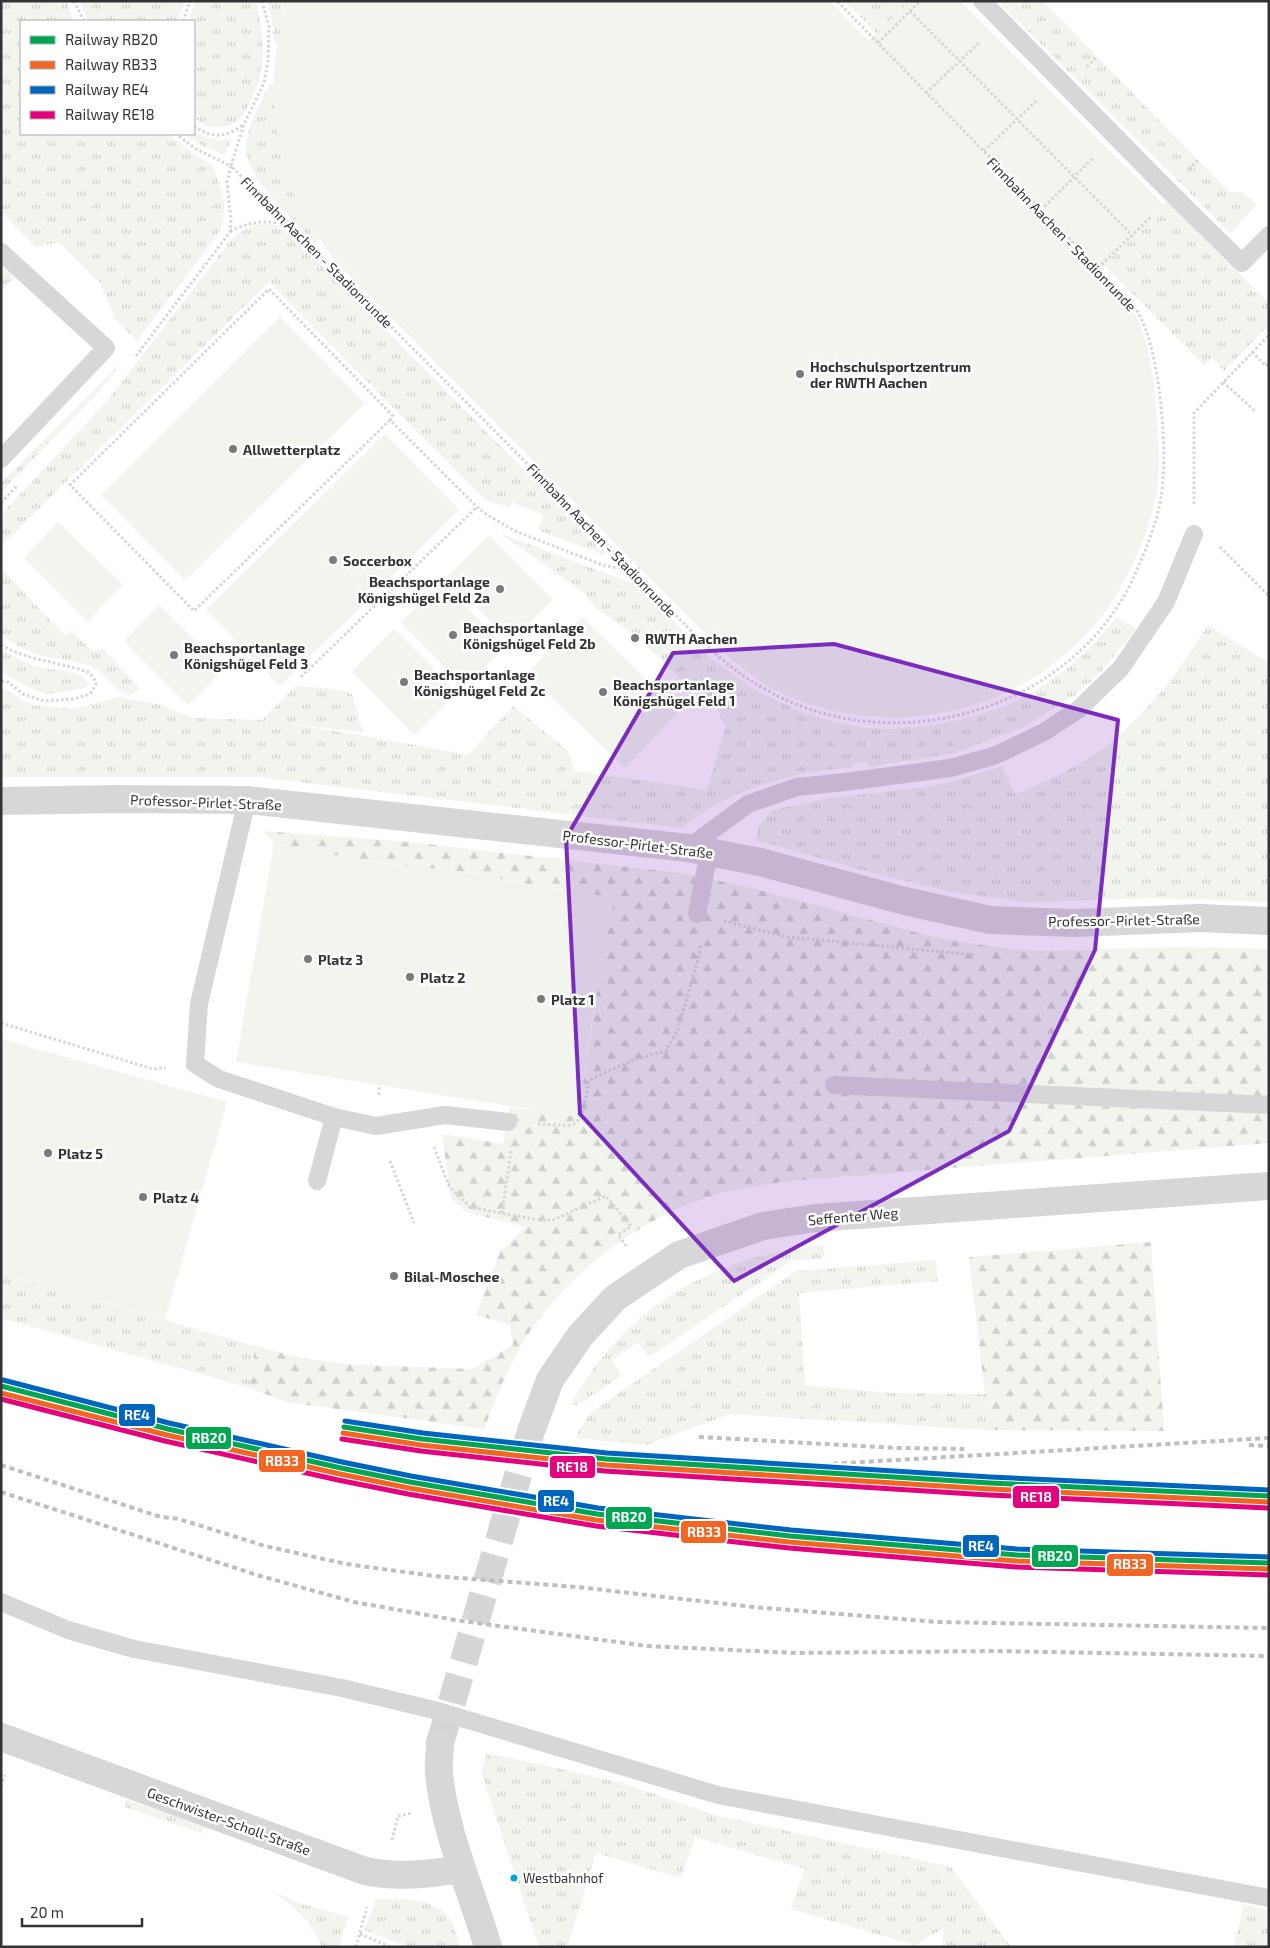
<svg xmlns="http://www.w3.org/2000/svg" width="1270" height="1948" viewBox="0 0 1270 1948" font-family="'Exo 2',sans-serif">
	<style>
		.grass { fill: url(#grass-tufts) }
		.forest { fill: url(#forest-firs) }
		.green { fill: #f1f5ed }
		.lines { fill: none; stroke-linecap: round; stroke-linejoin: round }
		.tertiary-tunnel { stroke: #d6d6d6; stroke-width: 28; stroke-dasharray: 28 14; stroke-linecap: butt }
		.path { stroke: #d6d6d6; stroke-width: 3; stroke-dasharray: 2.5 2.5; stroke-linecap: butt }
		.service { stroke: #d7d7d7; stroke-width: 18 }
		.minor { stroke: #d7d7d7; stroke-width: 28 }
		.tertiary { stroke: #d7d7d7; stroke-width: 28 }
		.rail { stroke: #bebebe; stroke-width: 4; stroke-dasharray: 5 4; stroke-linecap: butt }
		.rail-1-casing { stroke: #fff; stroke-width: 9 }
		.rail-2-casing { stroke: #fff; stroke-width: 9 }
		.rail-3-casing { stroke: #fff; stroke-width: 9 }
		.rail-4-casing { stroke: #fff; stroke-width: 9 }
		.rail-1 { stroke: #00a651; stroke-width: 5 }
		.rail-2 { stroke: #f26522; stroke-width: 5 }
		.rail-3 { stroke: #0065bd; stroke-width: 5 }
		.rail-4 { stroke: #e5007d; stroke-width: 5 }
		.marked { fill: #7b2cbf; fill-opacity: 0.2; stroke: #7b2cbf; stroke-width: 4; stroke-linejoin: round }
		.poi-dot { fill: #7a7a7a; stroke: #fff; stroke-width: 2 }
		.bus-dot { fill: #00a9ce; stroke: #fff; stroke-width: 2 }
		.labels { text-anchor: middle; dominant-baseline: central; stroke-width: 5; stroke-linejoin: round; paint-order: stroke }
		.bus-label { font-size: 13px; fill: #333; stroke: #fff; text-anchor: start }
		.street-label { font-size: 14px; fill: #333; stroke: #fff }
		.poi-label { font-size: 14px; font-weight: bold; fill: #333; stroke: #fff; text-anchor: start }
		.line-badge { stroke: #fff; stroke-width: 2 }
		.badge-label { font-size: 14px; text-anchor: middle; font-weight: bold; fill: #fff }
	</style>
	<defs>
		<pattern id="grass-tufts" width="24" height="20" patternUnits="userSpaceOnUse" patternTransform="scale(1.25)"><rect width="24" height="20" fill="#f1f5ed"/><path d="M3 7l-1-3M5 7V3M7 7l1-3M15 17l-1-3M17 17v-4M19 17l1-3" fill="none" stroke="#cfd2cc"/></pattern>
		<pattern id="forest-firs" width="22" height="20" patternUnits="userSpaceOnUse" patternTransform="scale(1.25)"><rect width="22" height="20" fill="#f1f5ed"/><path d="M5 1l3.5 6h-7zM16 11l3.5 6h-7z" fill="#cfd2cc"/></pattern>
	</defs>
	<rect width="100%" height="100%" fill="#fff"/>
	<g class="grass">
		<polygon points="1,1 66,1 74,21 21,21 21,134 167,134 213,167 220,186 224,204 223,225 216,237 137,341 116,320 100,283 59,242 36,247 1,212"/>
		<polygon points="79,1 184,1 178,21 88,21"/>
		<path d="M 195,1 L 256,1 C 265,40 268,65 250,102 C 243,117 237,126 220,127 C 207,128 201,125 194,115 L 194,21 L 189,21 Z"/>
		<polygon points="267,1 290,1 285,12 277,45 274,40 272,20"/>
		<polygon points="845,1 910,1 877,34"/>
		<polygon points="998,1 1043,1 1229,192 1242,192 1257,205 1230,233"/>
		<path d="M 270,84 L 274,84 C 277,147 287,184 319,239 L 316,243 C 298,225 244,175 246,149 C 247,126 260,104 270,84 Z"/>
		<path d="M 194,131 C 206,139 216,141 231,139 L 225,155 L 203,146 L 184,134 L 194,134 Z"/>
		<polygon points="1167,202 1269,303 1269,325 1224,371 1211,358 1204,365 1104,265"/>
		<polygon points="266,224 277,226 305,248 606,553 603,555 538,530 544,515 512,502 509,507 485,500 269,282 1,546 1,515 108,400 234,236 253,225"/>
		<polygon points="1,265 14,277 1,291"/>
		<polygon points="122,362 103,387 1,492 1,483"/>
		<path d="M 499,533 L 637,585 L 708,656 L 754,690 L 802,712 L 831,721 L 862,728 L 893,729 L 926,726 L 956,721 L 1007,706 L 1038,689 L 1066,669 L 1088,650 L 1117,617 L 1136,629 L 1099,674 L 1075,695 L 1023,727 L 954,753 L 868,767 L 868,762 L 852,764 L 851,768 C 792,771 728,790 682,828 L 257,777 L 1,777 L 1,689 L 9,691 L 30,705 L 75,709 L 118,697 L 157,704 L 194,718 L 262,720 L 296,686 L 337,689 L 352,694 L 363,732 L 282,723 L 370,737 L 468,755 L 513,706 L 568,751 L 575,771 L 707,790 L 726,725 L 721,719 L 716,705 L 680,679 L 639,638 L 597,609 L 583,592 Z"/>
		<path d="M 1,568 L 65,636 L 73,632 L 93,652 L 102,648 L 140,689 L 129,696 C 111,689 106,674 93,667 C 77,660 60,660 43,656 C 27,652 15,644 1,635 Z"/>
		<path d="M 1208,625 L 1269,663 L 1269,902 L 1152,898 L 1025,902 L 952,892 L 858,869 L 756,840 L 759,825 L 773,810 L 823,799 L 926,787 L 954,781 L 1002,766 L 1015,794 C 1044,783 1086,763 1110,743 C 1150,710 1181,669 1208,625 Z"/>
		<path d="M 1,650 C 13,656 25,663 38,667 C 54,672 80,667 89,684 L 85,688 L 49,694 L 36,691 L 1,672 Z"/>
		<path d="M 823,1245 L 825,1258 L 791,1261 L 649,1357 L 638,1342 L 612,1360 L 621,1376 L 576,1406 L 571,1404 C 626,1306 713,1256 823,1245 Z"/>
		<polygon points="936,1260 938,1281 799,1293 805,1385 890,1393 985,1394 987,1430 730,1414 646,1445 575,1438 590,1413 796,1271"/>
		<polygon points="1,1273 255,1346 250,1388 1,1318"/>
		<polygon points="487,1753 619,1782 715,1815 951,1867 1011,1947 942,1947 944,1928 914,1945 791,1909 805,1869 695,1837 681,1878 596,1853 567,1947 539,1947 481,1772"/>
		<polygon points="126,1799 206,1827 201,1833 125,1807"/>
		<path d="M 268,1889 L 299,1903 L 348,1917 L 339,1947 L 322,1947 C 312,1920 291,1903 268,1889 Z"/>
		<path d="M 376,1899 C 400,1900 433,1896 449,1918 C 455,1925 457,1937 460,1947 L 409,1947 L 364,1930 Z"/>
		<polygon points="1244,1905 1269,1910 1269,1947 1233,1947"/>
	</g>
	<g class="forest">
		<path d="M 263,831 L 409,842 L 680,873 L 752,888 L 937,938 L 1009,949 L 1044,951 L 1177,947 L 1269,949 L 1269,1143 L 789,1181 C 755,1186 718,1191 686,1205 C 623,1232 565,1278 527,1336 C 509,1365 496,1397 484,1429 L 286,1402 L 250,1388 L 255,1346 L 302,1358 L 342,1364 L 472,1369 L 513,1345 L 509,1324 L 476,1315 L 500,1252 L 526,1227 L 466,1212 L 451,1198 L 442,1134 L 503,1144 L 510,1107 L 578,1116 L 603,955 L 614,898 L 504,880 L 484,874 L 378,863 L 274,844 Z"/>
		<polygon points="1151,1242 1164,1431 987,1430 985,1394 969,1257"/>
	</g>
	<g class="green">
		<path d="M 290,1 L 830,1 L 869,41 L 910,1 L 960,1 L 1163,204 L 1167,202 L 1104,265 L 1099,274 C 1111,286 1125,298 1134,313 C 1151,341 1155,389 1157,422 C 1159,444 1160,468 1157,490 C 1152,518 1142,545 1130,570 C 1088,655 1012,706 918,716 C 871,721 815,711 773,689 C 754,678 738,665 722,651 L 337,263 C 324,245 311,228 301,209 C 271,148 263,64 290,1 Z"/>
		<polygon points="280,317 365,403 185,580 101,495"/>
		<polygon points="385,434 459,510 280,686 206,610"/>
		<polygon points="58,522 123,585 88,621 24,558"/>
		<polygon points="489,535 553,600 510,642 447,577"/>
		<polygon points="442,582 505,647 464,687 401,622"/>
		<polygon points="159,605 224,669 188,705 124,641"/>
		<polygon points="582,617 679,711 625,768 527,674"/>
		<polygon points="394,629 457,692 414,735 352,671"/>
		<polygon points="274,844 378,863 484,874 504,880 614,898 591,1024 578,1117 236,1062"/>
		<polygon points="1,1039 227,1102 165,1320 1,1273"/>
	</g>
	<g class="lines">
		<polyline class="tertiary-tunnel" points="440,1743 531,1431"/>
		<g class="path">
			<polyline points="74,1 84,21"/>
			<path d="M 262,1 L 269,27 L 268,61 L 264,83 L 244,124 L 231,166 C 349,284 466,402 583,520 C 609,546 635,573 660,599 C 697,637 725,668 772,693 C 898,760 1069,710 1132,581 C 1144,554 1156,527 1161,498 C 1168,453 1161,373 1146,330 C 1143,321 1138,312 1133,304 L 837,1"/>
			<polyline points="910,11 1132,235"/>
			<polyline points="183,21 190,1"/>
			<polyline points="878,43 920,1"/>
			<polyline points="1087,67 1097,56"/>
			<polyline points="926,93 980,42"/>
			<path d="M 194,126 C 213,139 225,138 244,124"/>
			<polyline points="984,151 1037,100"/>
			<polyline points="1189,169 1199,159"/>
			<polyline points="1041,210 1094,157"/>
			<path d="M 230,231 C 253,221 267,219 291,226"/>
			<polyline points="1098,268 1151,217"/>
			<polyline points="1252,352 1266,366 1269,363"/>
			<polyline points="136,356 230,232 231,221 227,182 231,166 196,149 176,134"/>
			<polyline points="1223,382 1255,411"/>
			<polyline points="390,420 194,611 70,485 269,289 393,416 390,420 477,507 486,514 515,531 605,566 632,570 640,568"/>
			<polyline points="1,503 17,486"/>
			<polyline points="1194,504 1194,413 1269,335"/>
			<polyline points="1220,547 1269,596"/>
			<path d="M 1,645 C 29,661 59,662 88,672 L 94,678 L 96,684 L 92,692 L 87,695 L 73,699 L 44,701 L 23,694 L 8,682 L 1,681"/>
			<polyline points="301,677 477,507"/>
			<polyline points="724,921 787,937 975,955"/>
			<polyline points="1,1023 153,1069 165,1068"/>
			<polyline points="379,1095 379,1085"/>
			<path d="M 538,1124 C 548,1124 560,1126 570,1125 C 585,1123 586,1093 589,1080 L 633,1060 L 666,1051 L 678,1029 L 700,952 L 700,944"/>
			<polyline points="434,1147 449,1186 470,1207 533,1219 553,1220 606,1196 631,1226 618,1235 628,1248"/>
			<polyline points="390,1161 414,1223"/>
			<polyline points="502,1213 511,1151"/>
			<polyline points="1,1786 5,1775"/>
			<polyline points="392,1840 398,1816 412,1813"/>
			<polyline points="360,1934 390,1947"/>
			<polyline points="356,1947 367,1907"/>
		</g>
		<g class="service">
			<polyline points="982,1 1174,196 1242,263 1269,235"/>
			<polyline points="1,252 106,348 1,459"/>
			<polyline points="247,800 199,1004 195,1064 219,1079 334,1117 376,1126 445,1115 508,1122"/>
			<polyline points="688,848 748,804 797,787 845,782 950,768 994,756 1044,732 1079,709 1121,668 1166,602 1194,534"/>
			<polyline points="697,914 709,852"/>
			<polyline points="834,1085 1269,1105"/>
			<polyline points="317,1181 334,1117"/>
			<polyline points="1,1602 68,1630 134,1649 342,1688 438,1711 718,1795 1269,1898"/>
		</g>
		<g class="minor">
			<polyline points="1,801 116,799 247,800 688,848 760,862 905,901 990,920 1075,923 1200,918 1269,921"/>
			<path d="M 1,1737 L 365,1871 C 397,1878 430,1874 462,1869"/>
		</g>
		<g class="tertiary">
			<polyline points="531,1431 550,1380 580,1336 615,1298 679,1255 763,1226 816,1218 1269,1186"/>
			<path d="M 440,1743 C 440,1753 438,1763 439,1773 C 445,1834 471,1889 488,1947"/>
		</g>
		<g class="rail">
			<polyline points="699,1437 898,1448 964,1449"/>
			<polyline points="1249,1445 1269,1446"/>
			<polyline points="644,1461 812,1465 1269,1438"/>
			<polyline points="1,1465 161,1517 179,1519 265,1546 346,1564 434,1576 577,1587 753,1607 938,1622 1269,1628"/>
			<polyline points="1,1492 257,1575 354,1602 455,1620 647,1646 796,1653 993,1651 1269,1656"/>
		</g>
		<g class="rail-1-casing">
			<g id="rail-1">
				<polyline points="1,1386 168,1429 341,1468 410,1482 597,1514 790,1536 1017,1555 1269,1563"/>
				<polyline points="344,1427 422,1439 606,1459 990,1483 1269,1496"/>
			</g>
		</g>
		<g class="rail-2-casing">
			<g id="rail-2">
				<polyline points="1,1393 167,1435 340,1474 409,1488 596,1520 789,1542 1016,1561 1269,1569"/>
				<polyline points="343,1433 421,1445 606,1465 990,1489 1269,1502"/>
			</g>
		</g>
		<g class="rail-3-casing">
			<g id="rail-3">
				<polyline points="3,1380 169,1423 342,1462 411,1476 598,1508 791,1530 1017,1549 1269,1557"/>
				<polyline points="345,1421 423,1433 607,1453 990,1477 1269,1490"/>
			</g>
		</g>
		<g class="rail-4-casing">
			<g id="rail-4">
				<polyline points="1,1399 165,1441 338,1480 408,1494 596,1526 789,1548 1016,1567 1269,1575"/>
				<polyline points="342,1439 421,1451 605,1471 989,1495 1268,1508"/>
			</g>
		</g>
		<use href="#rail-1" class="rail-1"/>
		<use href="#rail-2" class="rail-2"/>
		<use href="#rail-3" class="rail-3"/>
		<use href="#rail-4" class="rail-4"/>
	</g>
	<path class="marked" d="M 834,644 L 1118,720 L 1095,950 L 1009,1131 L 734,1281 L 580,1114 L 566,838 L 673,653 Z"/>
	<g class="poi-dot">
		<circle cx="800" cy="374" r="5"/>
		<circle cx="233" cy="449" r="5"/>
		<circle cx="333" cy="560" r="5"/>
		<circle cx="500" cy="589" r="5"/>
		<circle cx="453" cy="635" r="5"/>
		<circle cx="635" cy="638" r="5"/>
		<circle cx="174" cy="655" r="5"/>
		<circle cx="404" cy="682" r="5"/>
		<circle cx="603" cy="692" r="5"/>
		<circle cx="308" cy="959" r="5"/>
		<circle cx="410" cy="977" r="5"/>
		<circle cx="541" cy="999" r="5"/>
		<circle cx="48" cy="1153" r="5"/>
		<circle cx="143" cy="1197" r="5"/>
		<circle cx="394" cy="1276" r="5"/>
	</g>
	<circle class="bus-dot" cx="514" cy="1878" r="4.5"/>
	<g class="labels">
		<g class="bus-label">
			<text x="523" y="1878">Westbahnhof</text>
		</g>
		<g class="street-label">
			<text transform="translate(1062 234) rotate(46)">Finnbahn Aachen - Stadionrunde</text>
			<text transform="translate(317 252) rotate(45)">Finnbahn Aachen - Stadionrunde</text>
			<text transform="translate(602 540) rotate(46)">Finnbahn Aachen - Stadionrunde</text>
			<text transform="translate(206 802) rotate(2)">Professor-Pirlet-Straße</text>
			<text transform="translate(638 844) rotate(7)">Professor-Pirlet-Straße</text>
			<text transform="translate(1124 920) rotate(-1)">Professor-Pirlet-Straße</text>
			<text transform="translate(853 1216) rotate(-5)">Seffenter Weg</text>
			<text transform="translate(229 1821) rotate(20)">Geschwister-Scholl-Straße</text>
		</g>
		<g class="poi-label">
			<text x="810" y="366">Hochschulsportzentrum<tspan x="810" dy="16">der RWTH Aachen</tspan></text>
			<text x="243" y="449">Allwetterplatz</text>
			<text x="343" y="560">Soccerbox</text>
			<text x="490" y="581" text-anchor="end">Beachsportanlage<tspan x="490" dy="16">Königshügel Feld 2a</tspan></text>
			<text x="463" y="627">Beachsportanlage<tspan x="463" dy="16">Königshügel Feld 2b</tspan></text>
			<text x="645" y="638">RWTH Aachen</text>
			<text x="184" y="647">Beachsportanlage<tspan x="184" dy="16">Königshügel Feld 3</tspan></text>
			<text x="414" y="674">Beachsportanlage<tspan x="414" dy="16">Königshügel Feld 2c</tspan></text>
			<text x="613" y="684">Beachsportanlage<tspan x="613" dy="16">Königshügel Feld 1</tspan></text>
			<text x="318" y="959">Platz 3</text>
			<text x="420" y="977">Platz 2</text>
			<text x="551" y="999">Platz 1</text>
			<text x="58" y="1153">Platz 5</text>
			<text x="153" y="1197">Platz 4</text>
			<text x="404" y="1276">Bilal-Moschee</text>
		</g>
	</g>
	<g class="line-badge">
		<rect x="118" y="1403" width="38" height="24" rx="5" fill="#0065bd"/>
		<rect x="185" y="1426" width="47" height="24" rx="5" fill="#00a651"/>
		<rect x="258" y="1449" width="48" height="24" rx="5" fill="#f26522"/>
		<rect x="549" y="1455" width="47" height="24" rx="5" fill="#e5007d"/>
		<rect x="1012" y="1485" width="48" height="24" rx="5" fill="#e5007d"/>
		<rect x="537" y="1489" width="38" height="24" rx="5" fill="#0065bd"/>
		<rect x="605" y="1506" width="48" height="24" rx="5" fill="#00a651"/>
		<rect x="680" y="1520" width="47" height="24" rx="5" fill="#f26522"/>
		<rect x="962" y="1534" width="38" height="24" rx="5" fill="#0065bd"/>
		<rect x="1031" y="1544" width="48" height="24" rx="5" fill="#00a651"/>
		<rect x="1106" y="1553" width="48" height="24" rx="5" fill="#f26522"/>
	</g>
	<g class="badge-label">
		<text x="137" y="1420">RE4</text>
		<text x="209" y="1443">RB20</text>
		<text x="282" y="1466">RB33</text>
		<text x="572" y="1472">RE18</text>
		<text x="1036" y="1502">RE18</text>
		<text x="556" y="1506">RE4</text>
		<text x="629" y="1522">RB20</text>
		<text x="704" y="1537">RB33</text>
		<text x="981" y="1551">RE4</text>
		<text x="1055" y="1561">RB20</text>
		<text x="1130" y="1569">RB33</text>
	</g>
	<rect width="1270" height="1948" fill="none" stroke="#333333" stroke-width="5"/>
	<rect x="20" y="20" width="175" height="115" fill="#ffffff" stroke="#adadad"/>
	<rect x="30" y="36" width="25" height="8" fill="#00a651" stroke="#adadad"/>
	<text x="65" y="45" font-size="15" fill="#333333">Railway RB20</text>
	<rect x="30" y="61" width="25" height="8" fill="#f26522" stroke="#adadad"/>
	<text x="65" y="70" font-size="15" fill="#333333">Railway RB33</text>
	<rect x="30" y="86" width="25" height="8" fill="#0065bd" stroke="#adadad"/>
	<text x="65" y="95" font-size="15" fill="#333333">Railway RE4</text>
	<rect x="30" y="111" width="25" height="8" fill="#e5007d" stroke="#adadad"/>
	<text x="65" y="120" font-size="15" fill="#333333">Railway RE18</text>
	<path d="M22 1918v8h120v-8" fill="none" stroke="#333333" stroke-width="2.5"/>
	<text x="30" y="1918" font-size="15" fill="#333333" stroke="#ffffff" stroke-width="4" paint-order="stroke">20 m</text>
</svg>
